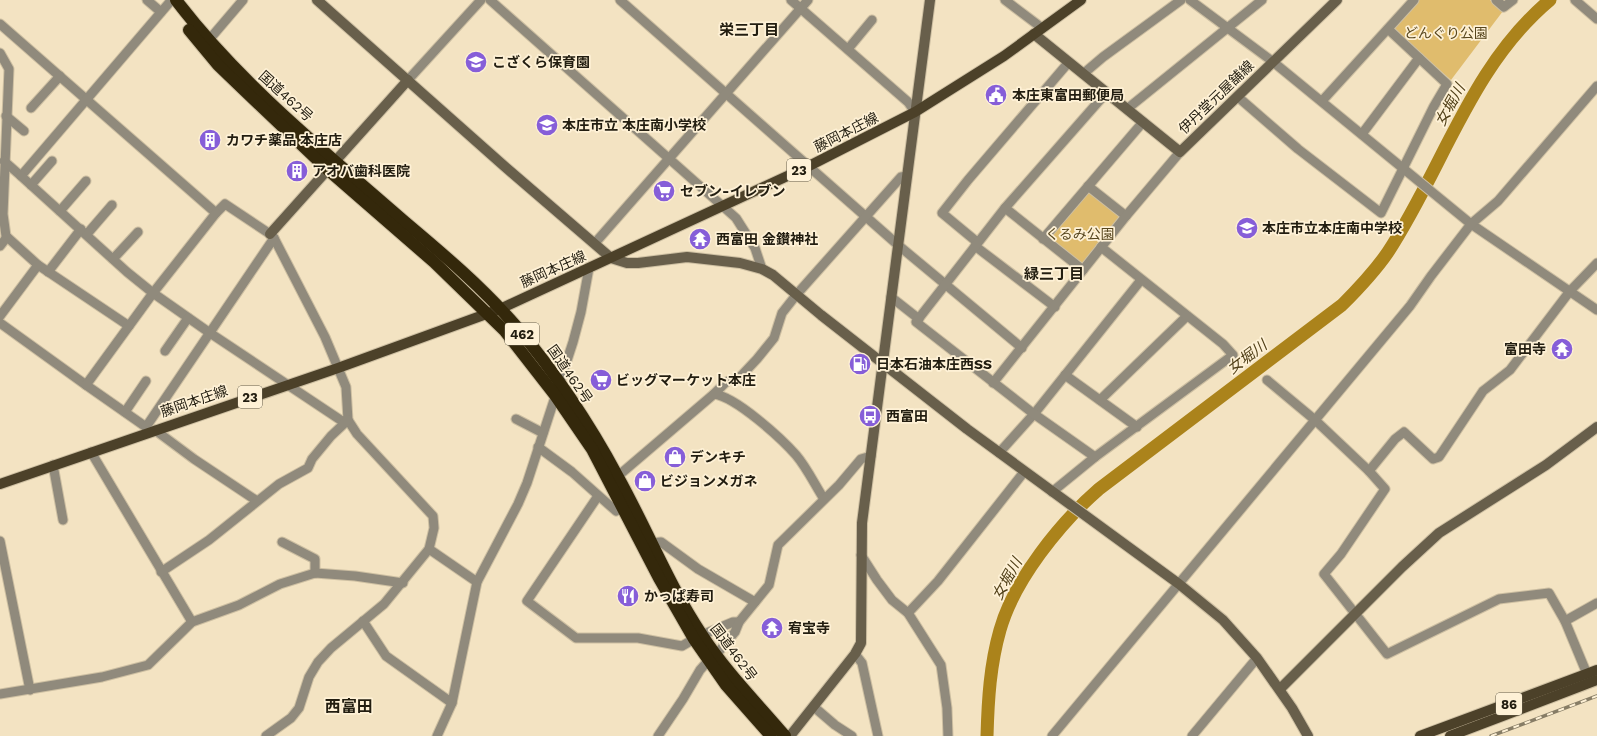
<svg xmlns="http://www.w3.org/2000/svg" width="1597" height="736" viewBox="0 0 1597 736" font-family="'Work Sans','Noto Sans JP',sans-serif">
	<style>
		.green { fill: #e0bc6d }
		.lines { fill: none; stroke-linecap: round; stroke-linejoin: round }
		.river { stroke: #ab831b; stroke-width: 13 }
		.street-casing { stroke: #cdbfa2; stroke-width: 11 }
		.secondary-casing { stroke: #cdbfa2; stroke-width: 12 }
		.primary-casing { stroke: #cdbfa2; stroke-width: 12 }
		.highway-casing { stroke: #cdbfa2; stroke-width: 14 }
		.street { stroke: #908a7c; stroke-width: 9 }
		.secondary { stroke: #685f4b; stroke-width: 10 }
		.primary { stroke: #4c4129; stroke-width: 10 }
		.highway { stroke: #34280b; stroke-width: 12 }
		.rail-casing { stroke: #877d66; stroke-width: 3.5 }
		.rail { stroke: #fef1d6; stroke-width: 2; stroke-dasharray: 6; stroke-linecap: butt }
		.labels { text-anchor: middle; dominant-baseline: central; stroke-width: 3.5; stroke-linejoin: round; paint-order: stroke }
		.shield { fill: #fef1d6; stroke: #645d4b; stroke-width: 1 }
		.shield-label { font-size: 13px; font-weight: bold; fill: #221d10 }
		.park-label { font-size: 14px; fill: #57461e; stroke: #fef1d6 }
		.poi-label { font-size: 14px; font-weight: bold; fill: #221d10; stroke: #fef1d6; text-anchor: start }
		.street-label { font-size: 14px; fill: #221d10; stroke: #fef1d6 }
		.neighbourhood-label { font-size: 15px; font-weight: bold; fill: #221d10; stroke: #fef1d6 }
		.water-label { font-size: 15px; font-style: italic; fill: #4f3e16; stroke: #fef1d6 }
		.quarter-label { font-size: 16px; font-weight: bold; fill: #221d10; stroke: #fef1d6 }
	</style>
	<rect width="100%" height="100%" fill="#f3e3c2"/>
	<g class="green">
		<polygon points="1418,0 1490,0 1503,11 1451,80 1394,30 1394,27"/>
		<polygon points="1090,191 1121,217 1084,264 1081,264 1050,240 1050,236 1087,192"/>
	</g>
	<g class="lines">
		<path class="river" d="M 987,736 C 988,700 990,665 1000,630 C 1014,580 1060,523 1099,489 L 1342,305 C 1358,289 1375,271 1388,252 C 1443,168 1471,66 1550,0"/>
		<g class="street-casing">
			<g id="street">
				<polyline points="147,0 161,12"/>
				<polyline points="490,0 736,218 755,248 762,269"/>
				<polyline points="620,0 898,245 1022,348"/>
				<polyline points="791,0 908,102 915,112"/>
				<polyline points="1005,0 1042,28"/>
				<polyline points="1190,0 1272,61 1471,224 1597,310"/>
				<polyline points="1496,0 1504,7 1513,0"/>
				<polyline points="1575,0 1597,19"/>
				<polyline points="0,24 216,213 225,204 270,234 274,238 325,337 346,387 348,420 357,434 433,516 434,528 429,549 384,604 331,648 318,662 309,677 299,708 291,718 266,736"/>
				<polyline points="208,41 243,0"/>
				<polyline points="848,49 872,20"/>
				<polyline points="0,53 9,69 3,214 6,236 38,265 129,326"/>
				<polyline points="1083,74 1103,57 1181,0"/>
				<polyline points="408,80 481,0"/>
				<polyline points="1238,97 1298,149 1381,213 1434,106 1447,84 1388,29"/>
				<polyline points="1322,101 1414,0"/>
				<polyline points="31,108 60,76"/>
				<polyline points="1127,109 1262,0"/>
				<polyline points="6,116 24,131"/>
				<polyline points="1362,134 1419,58"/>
				<polyline points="4,161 21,176 169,3"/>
				<polyline points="21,176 127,272 153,293 210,333 342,421 348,420"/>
				<polyline points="31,185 52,161"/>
				<polyline points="1088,186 1126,216"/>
				<polyline points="1005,208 1083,270"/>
				<polyline points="60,211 86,181"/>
				<polyline points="87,234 112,205"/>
				<polyline points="1043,239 1143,122"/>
				<polyline points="977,242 942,213 968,180 1068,63"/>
				<polyline points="595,243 808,0"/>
				<polyline points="0,246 7,237"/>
				<polyline points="975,246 1055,307"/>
				<polyline points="113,259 138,232"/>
				<polyline points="48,272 81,229"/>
				<polyline points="891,297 919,319"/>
				<polyline points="0,316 38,265"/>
				<polyline points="0,323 86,385"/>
				<polyline points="165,351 188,318"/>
				<polyline points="1065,375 1137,427"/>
				<polyline points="1267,380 1315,420 1369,471"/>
				<polyline points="993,383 1126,216 1180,152"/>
				<path d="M 714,394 C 736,397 781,438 796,455 C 807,468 815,485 824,499"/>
				<polyline points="1100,400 1187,316"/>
				<polyline points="125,412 146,381"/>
				<polyline points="516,419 543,433"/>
				<polyline points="146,427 86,385 153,293 216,213"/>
				<polyline points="155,430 194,459 257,501"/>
				<polyline points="148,431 146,427 274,238"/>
				<polyline points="538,447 572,472 616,511 623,506"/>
				<polyline points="91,452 192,622"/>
				<polyline points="999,453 1034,414 1141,280"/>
				<polyline points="1095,457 1034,414 916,322 1005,208 1106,93"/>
				<polyline points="53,465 63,520"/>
				<polyline points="618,476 714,394 726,382 741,376 757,359 774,338 782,313 797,294 901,177 907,176"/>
				<polyline points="1052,492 1095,457 1233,355 1223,344 1101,247"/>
				<polyline points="598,496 527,601 576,638 638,638 682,646 694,639"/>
				<polyline points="0,541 30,690"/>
				<polyline points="282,542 315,559 315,573"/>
				<polyline points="651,543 661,542 698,569 755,602"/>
				<polyline points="429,549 477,582"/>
				<polyline points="861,555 877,580 892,600 908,613 941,665 947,708 948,736"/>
				<polyline points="161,572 209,540 279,484 308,468 312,459 331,436 348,420"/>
				<polyline points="908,613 938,581 1024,472"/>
				<polyline points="363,621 386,656 452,703"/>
				<polyline points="1565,621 1597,603"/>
				<polyline points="702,635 733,622 739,622"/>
				<polyline points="855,654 862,663 878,736"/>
				<polyline points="716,655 735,632 739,622 769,585 778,545 839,485 861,459 871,456"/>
				<polyline points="1587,674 1565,621 1549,593 1499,599 1387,654 1324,574 1341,554 1385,489 1369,471 1395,439 1404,432 1433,459 1439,457 1483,391 1510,370 1570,291 1597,263"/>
				<polyline points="0,694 102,677 148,665 192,622 239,605 280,584 315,573 355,576 403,583"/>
				<polyline points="814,707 835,725 852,736"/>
				<polyline points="437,736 452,703 477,582 518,504 527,483 573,342 581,312 589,268"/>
				<polyline points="658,736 683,699 700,670 708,661"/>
				<polyline points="1052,736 1410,306 1431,276 1471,224 1498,201 1597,86"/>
				<polyline points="1192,736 1257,658"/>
			</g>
		</g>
		<g class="secondary-casing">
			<g id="secondary">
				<polyline points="317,0 503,165 611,258 627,263 638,263 687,257 740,263 762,269 773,275 821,315 967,429 1179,584 1223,620 1257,658 1292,708 1308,736"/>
				<polyline points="1034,34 1180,152 1337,0"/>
				<polyline points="270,234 408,80"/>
				<polyline points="1280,689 1402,567 1439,533 1546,465 1597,427"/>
				<polyline points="790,736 855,654 861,643 862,523 930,0"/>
			</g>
		</g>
		<g class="primary-casing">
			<g id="primary">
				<polyline points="0,484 338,368 500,309 809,166 915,112 1004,56 1081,0"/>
				<polyline points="1420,736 1597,670"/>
				<polyline points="1450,736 1597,680"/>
			</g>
		</g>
		<g class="highway-casing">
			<g id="highway">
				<path d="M 176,0 C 241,85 325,152 405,222 C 443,254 482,287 515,325 C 554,371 589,423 618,477 C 647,529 669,586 702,635 C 726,672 757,703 785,736"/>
				<polyline points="189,30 218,65 245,91 327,169 434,262 505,331 555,395 592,449 659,578 694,639 726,685 771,736"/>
			</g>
		</g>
		<use href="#street" class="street"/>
		<use href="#secondary" class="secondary"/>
		<use href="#primary" class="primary"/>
		<use href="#highway" class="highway"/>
		<g class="rail-casing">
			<polyline id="rail" points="1491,736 1597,696"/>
		</g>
		<use href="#rail" class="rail"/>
	</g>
	<defs>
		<g id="school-disc" transform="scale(1.15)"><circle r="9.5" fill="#865ed8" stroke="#fef1d6"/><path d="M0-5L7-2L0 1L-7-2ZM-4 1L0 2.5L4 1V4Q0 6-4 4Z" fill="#fff"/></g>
		<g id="civic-disc" transform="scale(1.15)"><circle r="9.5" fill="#865ed8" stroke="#fef1d6"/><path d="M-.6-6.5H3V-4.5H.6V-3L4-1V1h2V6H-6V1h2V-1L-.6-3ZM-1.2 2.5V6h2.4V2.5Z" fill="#fff"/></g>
		<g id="building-disc" transform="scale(1.15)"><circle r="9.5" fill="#865ed8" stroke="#fef1d6"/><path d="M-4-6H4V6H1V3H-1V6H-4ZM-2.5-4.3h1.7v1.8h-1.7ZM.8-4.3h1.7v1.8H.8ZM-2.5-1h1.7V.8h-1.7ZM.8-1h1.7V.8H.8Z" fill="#fff"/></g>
		<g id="supermarket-disc" transform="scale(1.15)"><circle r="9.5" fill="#865ed8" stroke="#fef1d6"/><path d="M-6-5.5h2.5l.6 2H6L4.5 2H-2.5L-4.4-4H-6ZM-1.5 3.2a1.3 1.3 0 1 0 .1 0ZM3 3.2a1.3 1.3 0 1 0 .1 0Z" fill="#fff"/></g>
		<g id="temple-disc" transform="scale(1.15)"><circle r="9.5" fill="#865ed8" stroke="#fef1d6"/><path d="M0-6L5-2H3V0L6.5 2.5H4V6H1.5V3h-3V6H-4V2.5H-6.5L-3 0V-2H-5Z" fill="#fff"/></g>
		<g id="fuel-disc" transform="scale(1.15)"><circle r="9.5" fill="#865ed8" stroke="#fef1d6"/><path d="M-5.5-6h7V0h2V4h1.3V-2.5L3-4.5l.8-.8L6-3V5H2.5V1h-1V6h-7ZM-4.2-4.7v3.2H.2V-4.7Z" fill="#fff"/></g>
		<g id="bus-disc" transform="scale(1.15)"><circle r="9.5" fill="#865ed8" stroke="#fef1d6"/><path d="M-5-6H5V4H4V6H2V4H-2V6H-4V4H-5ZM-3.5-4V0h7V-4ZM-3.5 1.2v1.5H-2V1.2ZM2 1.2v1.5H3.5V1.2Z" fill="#fff"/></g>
		<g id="shop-disc" transform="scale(1.15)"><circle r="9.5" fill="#865ed8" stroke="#fef1d6"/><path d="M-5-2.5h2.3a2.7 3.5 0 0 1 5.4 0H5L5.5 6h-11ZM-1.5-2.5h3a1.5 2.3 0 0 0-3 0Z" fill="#fff"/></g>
		<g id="restaurant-disc" transform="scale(1.15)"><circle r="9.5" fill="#865ed8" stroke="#fef1d6"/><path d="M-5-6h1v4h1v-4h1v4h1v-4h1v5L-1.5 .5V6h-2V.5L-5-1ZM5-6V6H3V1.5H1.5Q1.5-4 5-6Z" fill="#fff"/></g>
	</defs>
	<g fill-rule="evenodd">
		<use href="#school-disc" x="476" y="62"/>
		<use href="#civic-disc" x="996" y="95"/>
		<use href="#school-disc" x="547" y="125"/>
		<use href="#building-disc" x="210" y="140"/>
		<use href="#building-disc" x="297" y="171"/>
		<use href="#supermarket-disc" x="664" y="191"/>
		<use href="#school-disc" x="1247" y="228"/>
		<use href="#temple-disc" x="700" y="239"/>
		<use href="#temple-disc" x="1562" y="349"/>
		<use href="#fuel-disc" x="860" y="364"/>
		<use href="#supermarket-disc" x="601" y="380"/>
		<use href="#bus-disc" x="870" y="416"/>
		<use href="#shop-disc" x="675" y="457"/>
		<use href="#shop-disc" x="645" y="481"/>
		<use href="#restaurant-disc" x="628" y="596"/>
		<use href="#temple-disc" x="772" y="628"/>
	</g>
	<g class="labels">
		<g class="shield">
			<rect x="787" y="159" width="24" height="22" rx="3"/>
			<rect x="505" y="323" width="34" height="22" rx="3"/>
			<rect x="238" y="386" width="24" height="22" rx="3"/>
			<rect x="1496" y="693" width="26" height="22" rx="3"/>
		</g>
		<g class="shield-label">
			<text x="799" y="170">23</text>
			<text x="522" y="334">462</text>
			<text x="250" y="397">23</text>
			<text x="1509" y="704">86</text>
		</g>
		<g class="park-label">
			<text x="1446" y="33">どんぐり公園</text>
			<text x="1080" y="234">くるみ公園</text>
		</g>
		<g class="poi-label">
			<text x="492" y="62">こざくら保育園</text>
			<text x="1012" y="95">本庄東富田郵便局</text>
			<text x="562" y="125">本庄市立 本庄南小学校</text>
			<text x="226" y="140">カワチ薬品 本庄店</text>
			<text x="312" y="171">アオバ歯科医院</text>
			<text x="680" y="191">セブン-イレブン</text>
			<text x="1262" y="228">本庄市立本庄南中学校</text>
			<text x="716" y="239">西富田 金鑚神社</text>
			<text x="1546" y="349" text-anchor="end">富田寺</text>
			<text x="876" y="364">日本石油本庄西SS</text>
			<text x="616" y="380">ビッグマーケット本庄</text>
			<text x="886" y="416">西富田</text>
			<text x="690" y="457">デンキチ</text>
			<text x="660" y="481">ビジョンメガネ</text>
			<text x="644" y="596">かっぱ寿司</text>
			<text x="788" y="628">宥宝寺</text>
		</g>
		<g class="street-label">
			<text transform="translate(286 96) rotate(42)">国道462号</text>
			<text transform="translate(1216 97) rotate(-44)">伊丹堂元屋舗線</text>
			<text transform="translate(846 132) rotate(-27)">藤岡本庄線</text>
			<text transform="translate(553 269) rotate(-24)">藤岡本庄線</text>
			<text transform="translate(570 374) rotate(55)">国道462号</text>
			<text transform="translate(194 401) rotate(-19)">藤岡本庄線</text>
			<text transform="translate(734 652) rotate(53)">国道462号</text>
		</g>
		<g class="neighbourhood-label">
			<text x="749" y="30">栄三丁目</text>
			<text x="1054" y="274">緑三丁目</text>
		</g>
		<g class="water-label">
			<text transform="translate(1450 105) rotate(-61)">女堀川</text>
			<text transform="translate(1247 357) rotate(-37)">女堀川</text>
			<text transform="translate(1007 579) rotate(-61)">女堀川</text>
		</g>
		<g class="quarter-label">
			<text x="349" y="706">西富田</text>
		</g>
	</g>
</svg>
